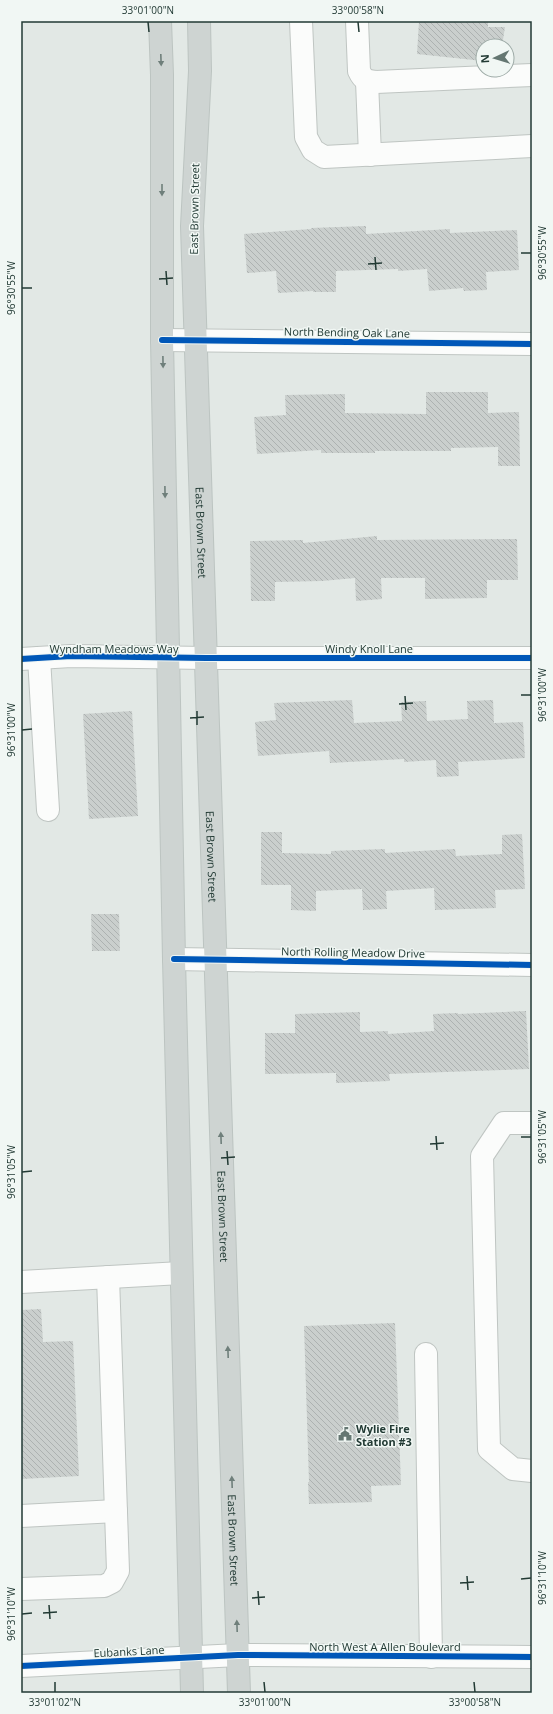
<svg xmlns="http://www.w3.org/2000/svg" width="553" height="1714" viewBox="0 0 553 1714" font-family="'Open Sans',sans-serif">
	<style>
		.building { fill: url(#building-back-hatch) }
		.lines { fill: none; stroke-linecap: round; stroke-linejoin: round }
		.minor-casing { stroke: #bfc5c2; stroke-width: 24 }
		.major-casing { stroke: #bcc4c1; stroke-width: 24 }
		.minor { stroke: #fbfcfb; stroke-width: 22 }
		.major { stroke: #ced4d2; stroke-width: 22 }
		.cycleway-casing { stroke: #f1f7f4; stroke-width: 8 }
		.cycleway { stroke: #0057b8; stroke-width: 6 }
		.oneway { fill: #6f7f7b }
		.ticks { fill: none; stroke: #223a34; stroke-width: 1.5 }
		.labels { text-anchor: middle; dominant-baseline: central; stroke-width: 3; stroke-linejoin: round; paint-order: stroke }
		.street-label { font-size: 11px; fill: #223a34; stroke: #f1f7f4 }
		.poi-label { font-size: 11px; font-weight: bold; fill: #223a34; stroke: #f1f7f4; text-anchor: start }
		.neatline { fill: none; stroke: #223a34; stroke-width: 1.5 }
		.ticks-label { font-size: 10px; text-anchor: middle; fill: #223a34 }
	</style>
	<defs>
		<pattern id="building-back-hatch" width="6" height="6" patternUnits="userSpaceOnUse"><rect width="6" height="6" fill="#cacfcd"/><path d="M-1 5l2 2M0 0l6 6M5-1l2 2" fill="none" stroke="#adb2b1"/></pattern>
	</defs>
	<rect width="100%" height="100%" fill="#e2e8e5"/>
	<g class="building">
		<polygon points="419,21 488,21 488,27 505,27 502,46 483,46 483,61 417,54"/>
		<polygon points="366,226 366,234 450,229 450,233 517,230 519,270 486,272 487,290 464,291 463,288 429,291 427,269 398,271 398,269 336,271 336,292 313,292 313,291 278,293 276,271 247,273 244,234 311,229 311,228"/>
		<polygon points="426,392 488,392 488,413 519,412 520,466 498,466 498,447 451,448 451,451 375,451 375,453 321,453 321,450 257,454 254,417 286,415 285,395 345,394 345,413 426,414"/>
		<polygon points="377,536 377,540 517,539 518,580 487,580 487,598 425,599 425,578 381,578 382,599 356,601 355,578 322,581 275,582 275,601 251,601 250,541 303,540 303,543"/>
		<polygon points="352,700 354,723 402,721 401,702 426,701 427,721 468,719 467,701 493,700 494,723 523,722 525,758 458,762 459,776 437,777 436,760 404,762 404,759 330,763 329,751 258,756 255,722 276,720 274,703"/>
		<polygon points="132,711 138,816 89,819 83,714"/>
		<polygon points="261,832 282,832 282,853 331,854 331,851 385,849 385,853 455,849 456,856 502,854 502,835 522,834 525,889 495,890 496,908 435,910 434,888 386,891 387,909 363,910 362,889 316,891 316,911 291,910 291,885 261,885"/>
		<polygon points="91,914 119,914 120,951 92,951"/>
		<polygon points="526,1011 529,1069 389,1074 390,1081 336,1083 336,1073 265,1074 265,1033 295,1033 295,1014 360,1012 360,1032 388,1031 388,1034 434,1031 433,1014 458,1013 458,1014"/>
		<polygon points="41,1309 43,1342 73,1341 79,1476 21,1479 21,1310"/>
		<polygon points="395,1323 401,1485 371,1486 372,1502 309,1504 308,1482 309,1482 304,1326"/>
	</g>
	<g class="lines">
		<g class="minor-casing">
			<g id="minor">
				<polyline points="301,21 306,137 313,150 324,157 532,146"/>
				<path d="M 357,21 L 359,71 C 363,80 367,81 376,82 L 532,75"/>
				<polyline points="367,81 370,155"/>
				<polyline points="162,340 532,344"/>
				<polyline points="39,658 48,810"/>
				<polyline points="21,659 71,656 206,658 532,658"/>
				<polyline points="174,959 532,965"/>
				<polyline points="532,1123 504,1123 482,1156 489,1449 513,1469 532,1471"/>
				<polyline points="21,1282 181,1273"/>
				<polyline points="426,1354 431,1657"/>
				<polyline points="21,1516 116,1511"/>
				<polyline points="21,1589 104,1586 112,1582 118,1571 108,1277"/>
				<polyline points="21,1666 238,1655 532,1657"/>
			</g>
		</g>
		<g class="major-casing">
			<g id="major">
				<polyline points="160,21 162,75 162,340 174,959 192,1693"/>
				<path id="s1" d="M 199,21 L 200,71 L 192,226 L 239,1693"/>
			</g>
		</g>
		<use href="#minor" class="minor"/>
		<use href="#major" class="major"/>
		<g class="cycleway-casing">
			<g id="cycleway">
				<polyline points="162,340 532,344"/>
				<polyline points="21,659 71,656 206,658 532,658"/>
				<polyline points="174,959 532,965"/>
				<polyline points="21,1666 238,1655 532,1657"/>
			</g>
		</g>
		<use href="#cycleway" class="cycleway"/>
	</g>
	<defs><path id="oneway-solid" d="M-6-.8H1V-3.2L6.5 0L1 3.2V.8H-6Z"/></defs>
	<g class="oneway">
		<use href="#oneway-solid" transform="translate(161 60) rotate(88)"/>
		<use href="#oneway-solid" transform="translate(162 190) rotate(90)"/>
		<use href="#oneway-solid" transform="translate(163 362) rotate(89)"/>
		<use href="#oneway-solid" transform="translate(165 492) rotate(89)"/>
		<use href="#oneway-solid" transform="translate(221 1138) rotate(-92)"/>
		<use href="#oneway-solid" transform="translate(228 1352) rotate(-92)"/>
		<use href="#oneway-solid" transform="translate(232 1482) rotate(-92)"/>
		<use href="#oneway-solid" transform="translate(237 1626) rotate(-92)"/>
	</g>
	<path class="ticks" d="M 148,22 L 149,32M 358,22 L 359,32M 521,253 L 531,253M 375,257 L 376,270M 368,264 L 382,263M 166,271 L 167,285M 159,279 L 173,278M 22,288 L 32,288M 521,695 L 531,695M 405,696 L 406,710M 399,704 L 413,703M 197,711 L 197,725M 190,718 L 204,717M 22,730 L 32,729M 436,1136 L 437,1150M 521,1137 L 531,1137M 430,1144 L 444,1143M 227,1151 L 228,1165M 221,1158 L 235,1157M 22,1172 L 32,1171M 467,1576 L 468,1590M 521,1579 L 531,1578M 460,1583 L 474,1582M 258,1591 L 259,1605M 252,1598 L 265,1597M 49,1605 L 50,1619M 43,1613 L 57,1612M 22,1614 L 32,1613M 55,1682 L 55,1692M 264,1682 L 265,1692M 474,1682 L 475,1692"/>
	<defs>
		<g id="civic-bare" transform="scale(1.08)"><path d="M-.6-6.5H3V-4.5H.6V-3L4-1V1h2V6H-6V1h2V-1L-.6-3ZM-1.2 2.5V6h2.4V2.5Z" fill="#657772" stroke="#f1f7f4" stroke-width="2.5" paint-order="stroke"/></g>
	</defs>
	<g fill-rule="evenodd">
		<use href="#civic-bare" x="345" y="1434"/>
	</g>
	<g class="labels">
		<g class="street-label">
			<text transform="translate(194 209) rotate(-89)">East Brown Street</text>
			<text transform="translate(347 332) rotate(1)">North Bending Oak Lane</text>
			<text stroke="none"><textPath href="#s1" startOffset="512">East Brown Street</textPath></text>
			<text x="114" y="648">Wyndham Meadows Way</text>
			<text x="369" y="648">Windy Knoll Lane</text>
			<text stroke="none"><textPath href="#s1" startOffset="836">East Brown Street</textPath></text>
			<text transform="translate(353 952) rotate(1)">North Rolling Meadow Drive</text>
			<text stroke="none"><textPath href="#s1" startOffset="1196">East Brown Street</textPath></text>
			<text stroke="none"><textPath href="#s1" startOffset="1520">East Brown Street</textPath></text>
			<text x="385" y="1646">North West A Allen Boulevard</text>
			<text transform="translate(129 1651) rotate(-3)">Eubanks Lane</text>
		</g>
		<g class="poi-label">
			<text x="356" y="1428">Wylie Fire<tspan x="356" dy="13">Station #3</tspan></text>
		</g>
	</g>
	<rect width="553" height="1714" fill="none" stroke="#f1f7f4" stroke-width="44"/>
	<g transform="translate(495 58) rotate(266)"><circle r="19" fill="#f1f7f4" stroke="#9eaba7"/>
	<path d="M0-3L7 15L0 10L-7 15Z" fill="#657772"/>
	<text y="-6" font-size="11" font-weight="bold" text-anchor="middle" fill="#223a34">N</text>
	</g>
	<rect x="22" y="22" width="509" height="1670" class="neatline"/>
	<g class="ticks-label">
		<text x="148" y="14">33°01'00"N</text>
		<text x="358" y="14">33°00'58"N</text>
		<text transform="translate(542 253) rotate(-90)" y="4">96°30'55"W</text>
		<text transform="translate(11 288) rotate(-90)" y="4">96°30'55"W</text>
		<text transform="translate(542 695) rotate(-90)" y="4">96°31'00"W</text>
		<text transform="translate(11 730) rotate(-90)" y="4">96°31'00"W</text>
		<text transform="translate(542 1137) rotate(-90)" y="4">96°31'05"W</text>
		<text transform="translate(11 1172) rotate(-90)" y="4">96°31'05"W</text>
		<text transform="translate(542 1578) rotate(-90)" y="4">96°31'10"W</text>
		<text transform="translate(11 1614) rotate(-90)" y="4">96°31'10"W</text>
		<text x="55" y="1706">33°01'02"N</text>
		<text x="265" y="1706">33°01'00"N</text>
		<text x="475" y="1706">33°00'58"N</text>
	</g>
</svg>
